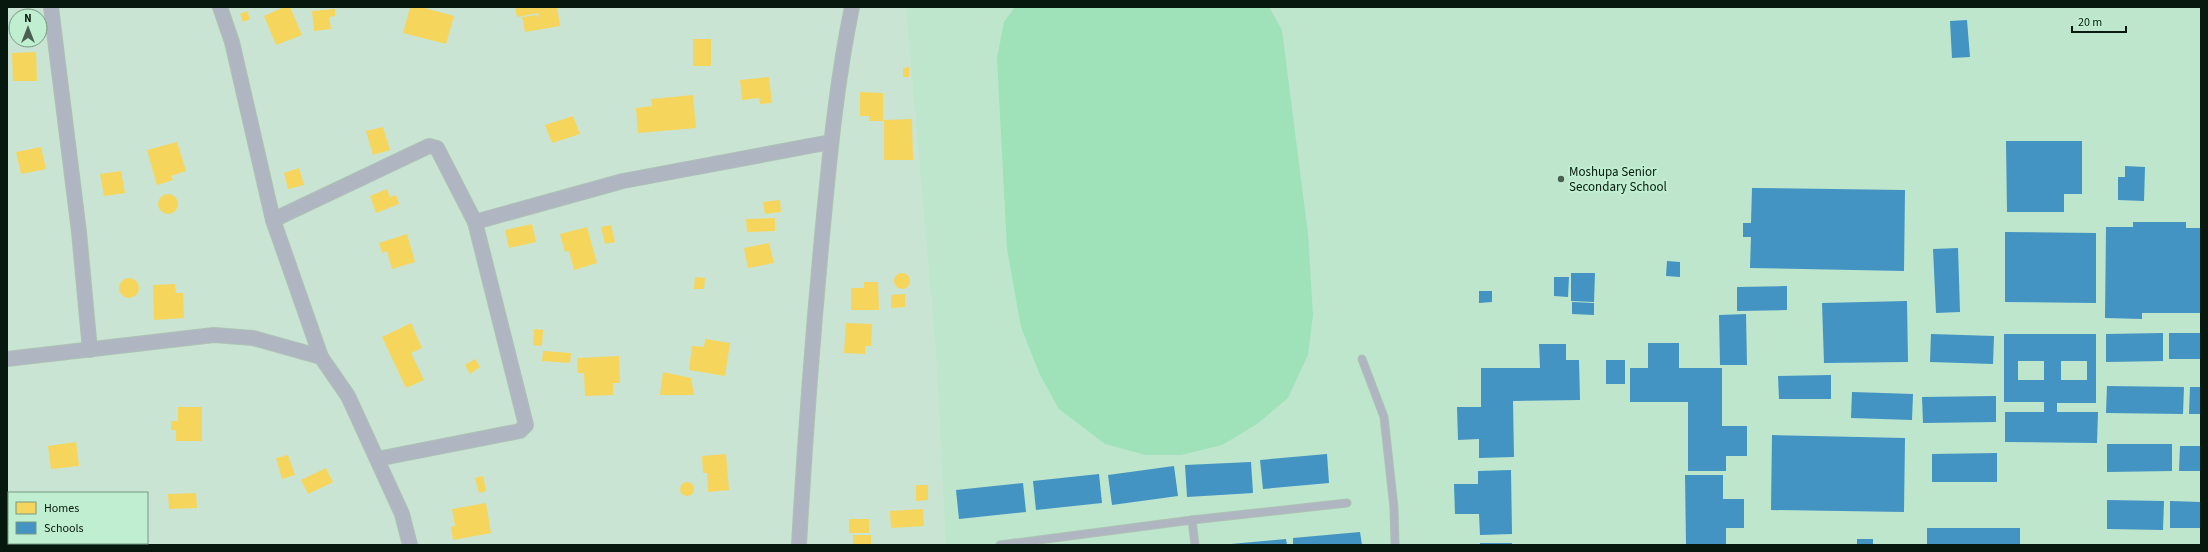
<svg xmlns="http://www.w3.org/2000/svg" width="2208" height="552" viewBox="0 0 2208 552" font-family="'Source Sans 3',sans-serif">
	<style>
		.built { fill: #bde6cc }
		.green { fill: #9fe2ba }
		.homes { fill: #f6d55c }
		.schools { fill: #4393c3; fill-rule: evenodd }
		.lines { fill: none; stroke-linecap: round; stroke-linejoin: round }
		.lane-casing { stroke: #adc1b5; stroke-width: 9 }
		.street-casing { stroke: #adc1b5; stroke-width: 16 }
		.lane { stroke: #b0b6c1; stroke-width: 7 }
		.street { stroke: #b0b6c1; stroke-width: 14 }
		.poi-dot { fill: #4b5f53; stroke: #c0eed0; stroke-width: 1.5 }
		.labels { text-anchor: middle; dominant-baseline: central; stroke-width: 4; stroke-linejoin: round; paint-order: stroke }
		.poi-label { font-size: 13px; fill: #07180e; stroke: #c0eed0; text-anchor: start }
	</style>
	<rect width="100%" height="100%" fill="#cae4d4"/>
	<polygon class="built" points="906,7 2201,7 2201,545 946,545 936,352"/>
	<polygon class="green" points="1015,7 1269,7 1282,30 1308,234 1313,315 1308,355 1288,398 1257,424 1222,445 1181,455 1146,455 1105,444 1059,409 1040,375 1021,327 1007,249 997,58 1004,22"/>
	<g class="homes">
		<polygon points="284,7 290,7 302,35 276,45 264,16"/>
		<polygon points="410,7 421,7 454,16 446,44 403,33"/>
		<polygon points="515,7 557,7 560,26 525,32 522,17 537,15 539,18 538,13 517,17"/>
		<polygon points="335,9 335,16 329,17 331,29 314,31 312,11"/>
		<polygon points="247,11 250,19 243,22 240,14"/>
		<rect x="693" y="39" width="18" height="27"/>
		<polygon points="36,52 37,81 13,81 12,53"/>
		<polygon points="909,67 909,77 903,77 903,68"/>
		<polygon points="769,77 772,103 760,104 759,98 742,100 740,80"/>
		<polygon points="860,92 883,93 883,121 869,121 869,116 860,116"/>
		<polygon points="693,95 696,128 638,133 636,108 652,106 651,99"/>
		<polygon points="573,116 580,134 552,143 545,125"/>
		<polygon points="912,119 913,160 884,160 884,120"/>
		<polygon points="383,127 390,150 373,155 366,131"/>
		<polygon points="177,142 186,171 171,176 173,180 157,185 147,150"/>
		<polygon points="41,147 46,169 21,174 16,152"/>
		<polygon points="299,168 304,185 288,189 284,173"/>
		<polygon points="121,171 125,193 104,196 100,174"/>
		<polygon points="387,189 390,197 396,195 399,204 376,213 370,196"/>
		<circle cx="168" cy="204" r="10"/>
		<polygon points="780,200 781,212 765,214 763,202"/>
		<polygon points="775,218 775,231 747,232 746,219"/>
		<polygon points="532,224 536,242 509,248 505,230"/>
		<polygon points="611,225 615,242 605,244 601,227"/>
		<polygon points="587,227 597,263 574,270 569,251 565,252 560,234"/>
		<polygon points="407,234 415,262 392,269 387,251 382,253 379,243"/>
		<polygon points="769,243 774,263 748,268 744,248"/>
		<circle cx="902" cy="281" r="8"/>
		<polygon points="695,277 705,278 704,289 694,289"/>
		<circle cx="129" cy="288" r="10"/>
		<polygon points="864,282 878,282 879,310 851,310 851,288 864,288"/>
		<polygon points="175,284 176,293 183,293 184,318 154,320 153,285"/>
		<polygon points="905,294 905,307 891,308 891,295"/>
		<polygon points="411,323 422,348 411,353 424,380 406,388 382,337"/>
		<polygon points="846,323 872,324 871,346 865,346 865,354 844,353"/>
		<polygon points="534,329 543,330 542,346 533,345"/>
		<polygon points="705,339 730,343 725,376 689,370 692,346 704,347"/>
		<polygon points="543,351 571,353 570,363 542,361"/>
		<polygon points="619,356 620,383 613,383 613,395 585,396 584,373 578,373 577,358"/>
		<polygon points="475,359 480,367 470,374 465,365"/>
		<polygon points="663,372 691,378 694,395 660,395"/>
		<polygon points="178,407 202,407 202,441 176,441 176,430 171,430 171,421 178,421"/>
		<polygon points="76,442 79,466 51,469 48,446"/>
		<polygon points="726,454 729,490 708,492 707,473 703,473 702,456"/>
		<polygon points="288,455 295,475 282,479 276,458"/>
		<polygon points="326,468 333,482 308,494 301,480"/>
		<polygon points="483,476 486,491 479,493 475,478"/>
		<circle cx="687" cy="489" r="7"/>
		<polygon points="916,485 928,485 928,500 916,501"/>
		<polygon points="196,493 197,508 169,509 168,494"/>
		<polygon points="486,503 491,533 453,540 451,527 455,526 452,509"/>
		<polygon points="923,509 924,526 891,528 890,511"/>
		<rect x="849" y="519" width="20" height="14"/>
		<rect x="853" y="535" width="18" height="10"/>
	</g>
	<g class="schools">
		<polygon points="1967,20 1970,57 1952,58 1950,21"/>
		<polygon points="2006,141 2082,141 2082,194 2064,194 2064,212 2007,212"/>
		<polygon points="2125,166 2145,167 2144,201 2118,200 2118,177 2125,177"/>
		<polygon points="1752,188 1905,190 1904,271 1750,268 1751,237 1743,237 1743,223 1751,223"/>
		<polygon points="2133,222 2186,222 2186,228 2201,228 2201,313 2142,313 2142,319 2105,318 2106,227 2133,227"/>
		<polygon points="2005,232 2096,233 2096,303 2005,302"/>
		<polygon points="1958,248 1960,312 1936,313 1933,249"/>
		<polygon points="1667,261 1680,262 1680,277 1666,276"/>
		<polygon points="1571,273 1595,273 1594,302 1571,301"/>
		<polygon points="1554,277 1569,277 1568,297 1554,296"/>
		<polygon points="1787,286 1787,310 1737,311 1737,287"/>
		<polygon points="1479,291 1492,291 1492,302 1479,303"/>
		<polygon points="1907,301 1908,362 1824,363 1822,303"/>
		<polygon points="1572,302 1594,303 1594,315 1572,314"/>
		<polygon points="1746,314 1747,365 1720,365 1719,315"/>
		<polygon points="2163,333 2163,361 2106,362 2106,334"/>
		<rect x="2169" y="333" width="32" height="26"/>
		<polygon points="1931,334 1994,336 1993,364 1930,362"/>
		<path d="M 2004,334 L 2096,334 L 2096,403 L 2057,403 L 2057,412 L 2098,412 L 2097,443 L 2005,442 L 2005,412 L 2044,412 L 2044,402 L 2004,402 ZM 2018,361 L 2044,361 L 2044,380 L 2018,380 ZM 2061,361 L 2087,361 L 2087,380 L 2061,380 Z"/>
		<polygon points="1648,343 1679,343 1679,368 1722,368 1722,426 1747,426 1747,456 1726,456 1726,471 1688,471 1688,402 1630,402 1630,368 1648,368"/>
		<polygon points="1539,344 1566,344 1566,360 1579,360 1580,400 1513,401 1514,457 1479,458 1479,439 1458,440 1457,407 1481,407 1481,368 1540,368"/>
		<rect x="1606" y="360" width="19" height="24"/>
		<polygon points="1831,375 1831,399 1779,399 1778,376"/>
		<polygon points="2107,386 2184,387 2183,414 2106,413"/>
		<polygon points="2190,387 2201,387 2201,414 2189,414"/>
		<polygon points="1852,392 1913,394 1912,420 1851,418"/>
		<polygon points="1996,396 1996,422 1923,423 1922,397"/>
		<polygon points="1772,435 1905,438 1904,512 1771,510"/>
		<polygon points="2107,444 2172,444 2172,471 2107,472"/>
		<polygon points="2180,446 2201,446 2201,471 2179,471"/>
		<polygon points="1997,453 1997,482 1932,482 1932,454"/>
		<polygon points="1327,454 1329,483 1263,489 1260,460"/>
		<polygon points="1251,462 1253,493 1187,497 1185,465"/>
		<polygon points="1174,466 1178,496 1112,505 1108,475"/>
		<polygon points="1511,470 1512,534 1480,535 1479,514 1455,514 1454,484 1478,484 1478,471"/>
		<polygon points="1099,474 1102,503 1036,510 1033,481"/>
		<polygon points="1685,475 1723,475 1723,499 1744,499 1744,528 1726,528 1726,545 1686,545"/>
		<polygon points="1023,483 1026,512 959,519 956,490"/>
		<polygon points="2107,500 2164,501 2163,530 2107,529"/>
		<polygon points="2170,501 2201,502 2201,528 2170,528"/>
		<rect x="1927" y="528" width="93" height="17"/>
		<polygon points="1360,532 1362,545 1293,545 1293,538"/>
		<polygon points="1286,539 1287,545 1231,545 1231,544"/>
		<rect x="1857" y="539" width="16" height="6"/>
		<rect x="1480" y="543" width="32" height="2"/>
	</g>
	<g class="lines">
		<g class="lane-casing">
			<g id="lane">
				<polyline points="1362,359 1384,417 1394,508 1395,545"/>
				<polyline points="1192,520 1195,545"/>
				<polyline points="1000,545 1192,520 1347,503"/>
			</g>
		</g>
		<g class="street-casing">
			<g id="street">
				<polyline points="51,7 79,232 90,350"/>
				<polyline points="220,7 232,42 273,220 321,357"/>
				<polyline points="273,220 429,146 437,148 475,222"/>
				<polyline points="7,359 214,335 253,338 321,357 348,396 402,514 410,545"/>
				<polyline points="377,459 520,431 526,425 475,222 623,181 831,142"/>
				<path d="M 799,545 C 805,438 813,332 823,226 C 830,152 837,79 852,7"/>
			</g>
		</g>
		<use href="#lane" class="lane"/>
		<use href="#street" class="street"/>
	</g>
	<circle class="poi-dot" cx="1561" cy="179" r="4"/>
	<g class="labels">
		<g class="poi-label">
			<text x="1569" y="172">Moshupa Senior<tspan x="1569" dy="15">Secondary School</tspan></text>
		</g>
	</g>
	<rect width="2208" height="552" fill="none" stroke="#07180e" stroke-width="16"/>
	<rect x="8" y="492" width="140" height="52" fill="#c0eed0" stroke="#769882"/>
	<rect x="16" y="502" width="20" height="12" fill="#f6d55c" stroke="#769882"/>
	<text x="44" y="512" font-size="12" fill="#07180e">Homes</text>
	<rect x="16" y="522" width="20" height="12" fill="#4393c3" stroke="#769882"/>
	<text x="44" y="532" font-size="12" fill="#07180e">Schools</text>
	<g transform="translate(28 28)"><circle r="19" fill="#c0eed0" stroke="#769882"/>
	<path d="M0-3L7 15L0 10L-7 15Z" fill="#4b5f53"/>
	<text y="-6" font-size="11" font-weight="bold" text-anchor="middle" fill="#07180e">N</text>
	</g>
	<path d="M2072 26v6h54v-6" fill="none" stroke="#07180e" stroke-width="2"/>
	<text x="2078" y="26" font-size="12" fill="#07180e" stroke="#c0eed0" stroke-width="3" paint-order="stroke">20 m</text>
</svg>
